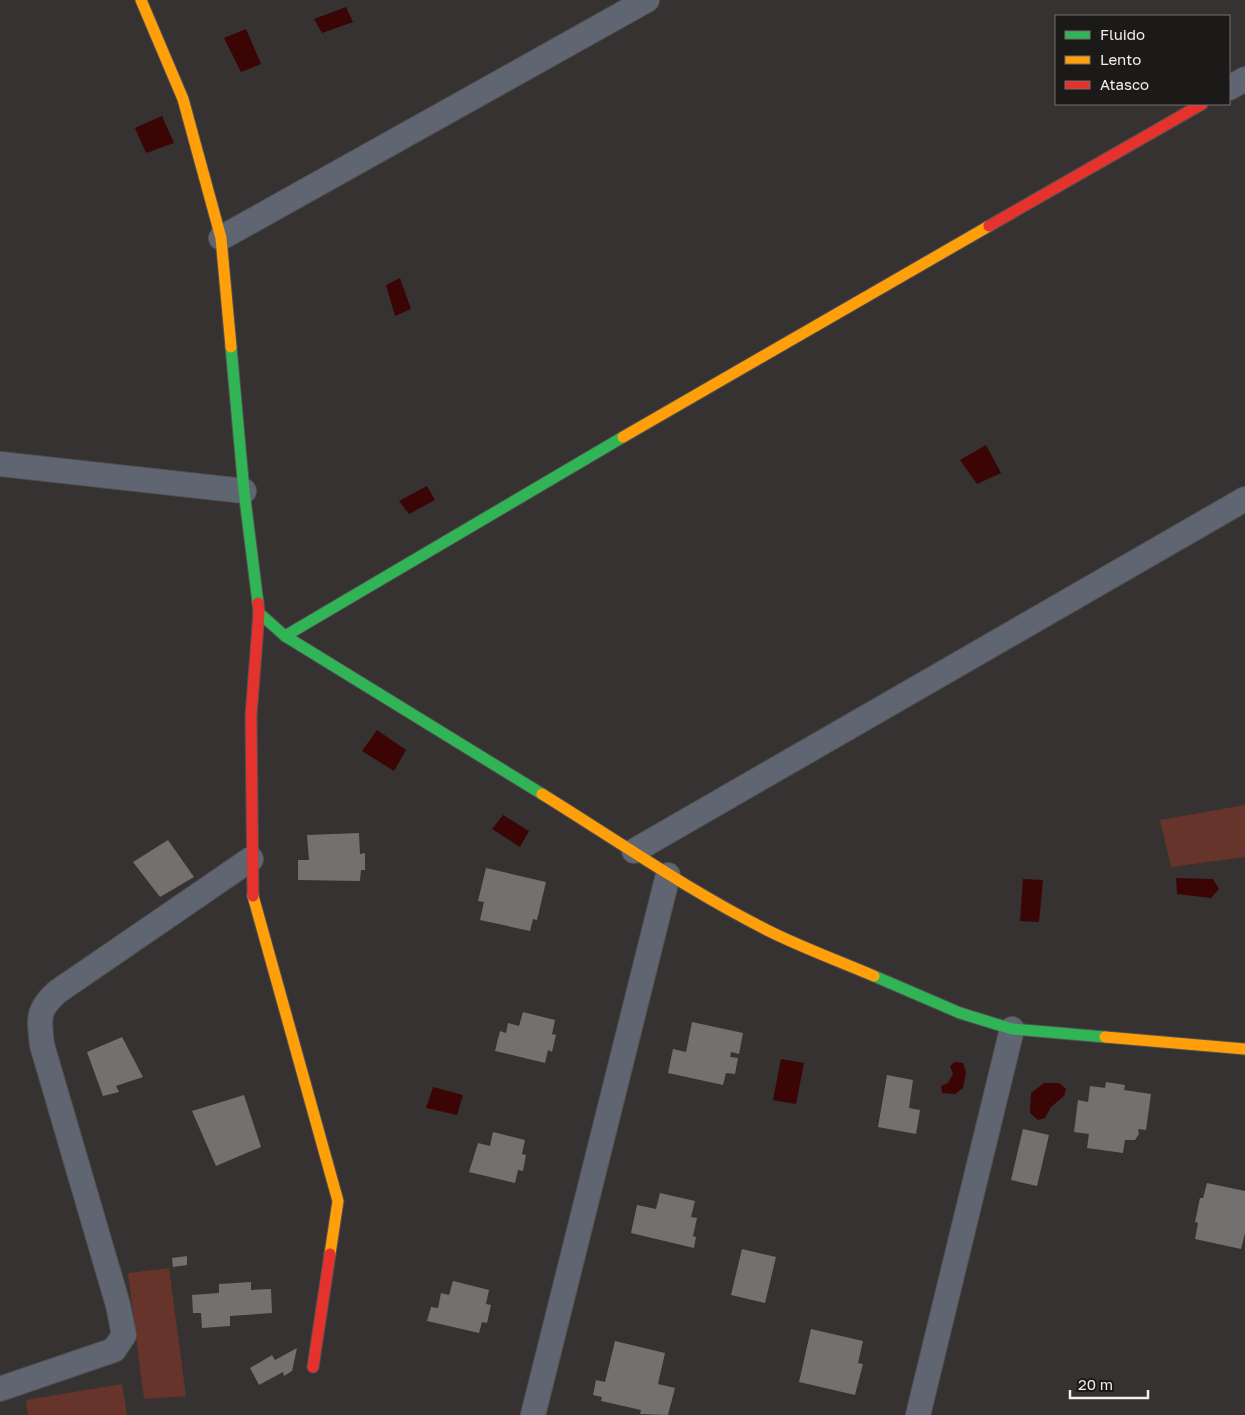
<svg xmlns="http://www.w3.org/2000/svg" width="1245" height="1415" viewBox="0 0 1245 1415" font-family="'Golos Text',sans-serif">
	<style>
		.green { fill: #67342b }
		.water { fill: #3a0504 }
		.building { fill: #737070 }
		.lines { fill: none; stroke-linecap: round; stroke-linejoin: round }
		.street-casing { stroke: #525050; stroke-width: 26 }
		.fast-casing { stroke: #525050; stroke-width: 13 }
		.slow-casing { stroke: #525050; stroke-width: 13 }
		.jam-casing { stroke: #525050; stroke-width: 13 }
		.street { stroke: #606572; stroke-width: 24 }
		.fast { stroke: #30b455; stroke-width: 11 }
		.slow { stroke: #ff9f0a; stroke-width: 11 }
		.jam { stroke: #e5322d; stroke-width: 11 }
	</style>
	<rect width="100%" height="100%" fill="#353231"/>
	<g class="green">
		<polygon points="1245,805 1245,857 1171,867 1160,820"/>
		<polygon points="169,1268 186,1396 144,1399 128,1273"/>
		<polygon points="122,1384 127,1415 28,1415 26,1400"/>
	</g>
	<g class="water">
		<polygon points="346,7 353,22 322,33 314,19"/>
		<polygon points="246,29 261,64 241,72 224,38"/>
		<polygon points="162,116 174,143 146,153 135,128"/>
		<polygon points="400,278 411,309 395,316 386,285"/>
		<polygon points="986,445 1001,473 977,484 960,460"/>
		<polygon points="427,486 435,500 409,514 399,501"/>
		<polygon points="377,730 406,750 394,771 362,751"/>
		<polygon points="503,815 529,831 520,847 492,829"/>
		<polygon points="1176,878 1213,879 1219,889 1211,898 1177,894"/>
		<polygon points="1023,879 1043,880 1039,922 1020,921"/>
		<polygon points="781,1059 804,1063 796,1104 773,1100"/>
		<polygon points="955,1062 963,1063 966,1072 963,1088 955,1094 942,1093 941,1086 948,1083 953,1074 950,1066"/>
		<polygon points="1044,1083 1059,1083 1066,1089 1064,1096 1051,1107 1045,1118 1038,1120 1030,1113 1031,1093"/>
		<polygon points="433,1087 463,1095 457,1115 426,1108"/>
	</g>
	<g class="building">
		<polygon points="359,833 360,854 365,853 365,870 361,870 360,881 298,880 298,860 309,860 307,835"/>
		<polygon points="168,840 194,877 160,897 133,862"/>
		<polygon points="486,868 546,882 537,920 533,919 530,931 480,920 484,902 478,901"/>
		<polygon points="523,1012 555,1020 552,1034 556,1035 552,1052 548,1050 545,1063 495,1051 500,1031 506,1033 508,1023 519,1026"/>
		<polygon points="692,1022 743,1033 739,1054 731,1052 730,1057 738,1058 735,1074 726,1073 723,1085 668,1073 673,1049 686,1052"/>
		<polygon points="122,1037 143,1077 116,1086 119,1092 103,1096 87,1052"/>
		<polygon points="887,1075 913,1080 909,1108 920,1110 916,1134 878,1127"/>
		<polygon points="1106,1082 1125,1085 1124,1090 1151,1094 1146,1130 1138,1129 1139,1134 1135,1140 1125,1140 1123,1153 1087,1148 1089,1134 1074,1132 1078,1100 1088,1102 1090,1086 1105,1088"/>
		<polygon points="244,1095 261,1147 216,1166 192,1111"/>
		<polygon points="1023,1129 1049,1135 1037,1186 1011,1180"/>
		<polygon points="493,1132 525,1140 522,1154 526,1155 523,1171 518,1170 515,1183 469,1172 478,1143 490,1146"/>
		<polygon points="1207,1183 1245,1191 1245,1233 1241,1249 1195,1239 1198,1223 1195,1222 1200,1198 1203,1198"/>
		<polygon points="660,1193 695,1201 691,1217 697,1218 693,1236 696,1237 694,1248 631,1233 637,1205 656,1209"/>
		<polygon points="742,1249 776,1257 765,1303 731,1295"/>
		<polygon points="187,1256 187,1265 173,1267 172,1258"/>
		<polygon points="453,1281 489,1290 486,1304 491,1305 487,1323 482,1322 479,1333 427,1321 431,1307 438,1308 441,1293 449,1295"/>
		<polygon points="251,1282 251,1290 271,1289 272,1313 230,1316 230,1326 202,1328 201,1313 193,1313 192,1295 219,1293 219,1284"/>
		<polygon points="811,1329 863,1341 858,1363 863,1364 855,1395 799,1382"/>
		<polygon points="615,1341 665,1353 658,1384 675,1388 668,1415 640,1414 641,1410 601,1401 602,1397 593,1395 596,1380 605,1382"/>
		<polygon points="297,1348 292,1371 284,1376 283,1372 259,1385 250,1368 272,1355 275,1360"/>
	</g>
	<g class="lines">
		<g class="street-casing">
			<g id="street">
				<polyline points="1229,88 1245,79"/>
				<polyline points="221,238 647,0"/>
				<polyline points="0,464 244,491"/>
				<polyline points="634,851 1245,499"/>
				<path d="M 0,1389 L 114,1350 L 124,1335 L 118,1305 L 42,1045 C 39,1018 37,1010 57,992 L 251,859"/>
				<polyline points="533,1415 668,875"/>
				<polyline points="918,1415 1012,1029"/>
			</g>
		</g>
		<g class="fast-casing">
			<g id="fast">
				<polyline points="231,347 244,491 258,603"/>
				<polyline points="259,613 285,636 542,794"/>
				<polyline points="285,636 623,437"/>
				<polyline points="874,976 960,1013 1012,1029 1105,1037"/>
			</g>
		</g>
		<g class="slow-casing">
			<g id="slow">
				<polyline points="141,0 183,99 221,238 231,347"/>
				<polyline points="623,437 989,226"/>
				<path d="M 542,794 C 618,841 692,893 773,933 C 806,949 841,962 874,976"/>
				<polyline points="253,896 338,1201 330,1254"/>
				<polyline points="1105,1037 1245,1049"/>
			</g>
		</g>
		<g class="jam-casing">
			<g id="jam">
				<polyline points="989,226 1202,104"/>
				<polyline points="253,896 251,716 259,613 258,603"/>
				<polyline points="313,1367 330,1254"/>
			</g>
		</g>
		<use href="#street" class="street"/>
		<use href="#fast" class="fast"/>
		<use href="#slow" class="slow"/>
		<use href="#jam" class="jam"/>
	</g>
	<rect x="1055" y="15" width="175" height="90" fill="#1c1a19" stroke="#726f6e"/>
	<rect x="1065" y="31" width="25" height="8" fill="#30b455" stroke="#726f6e"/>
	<text x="1100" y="40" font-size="15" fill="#f2efee">Fluido</text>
	<rect x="1065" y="56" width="25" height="8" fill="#ff9f0a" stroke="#726f6e"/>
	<text x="1100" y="65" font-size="15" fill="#f2efee">Lento</text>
	<rect x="1065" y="81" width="25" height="8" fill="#e5322d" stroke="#726f6e"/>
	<text x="1100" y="90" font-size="15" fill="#f2efee">Atasco</text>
	<path d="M1070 1390v8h78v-8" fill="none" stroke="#f2efee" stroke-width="2.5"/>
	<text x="1078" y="1390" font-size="15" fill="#f2efee" stroke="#1c1a19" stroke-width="4" paint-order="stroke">20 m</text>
</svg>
